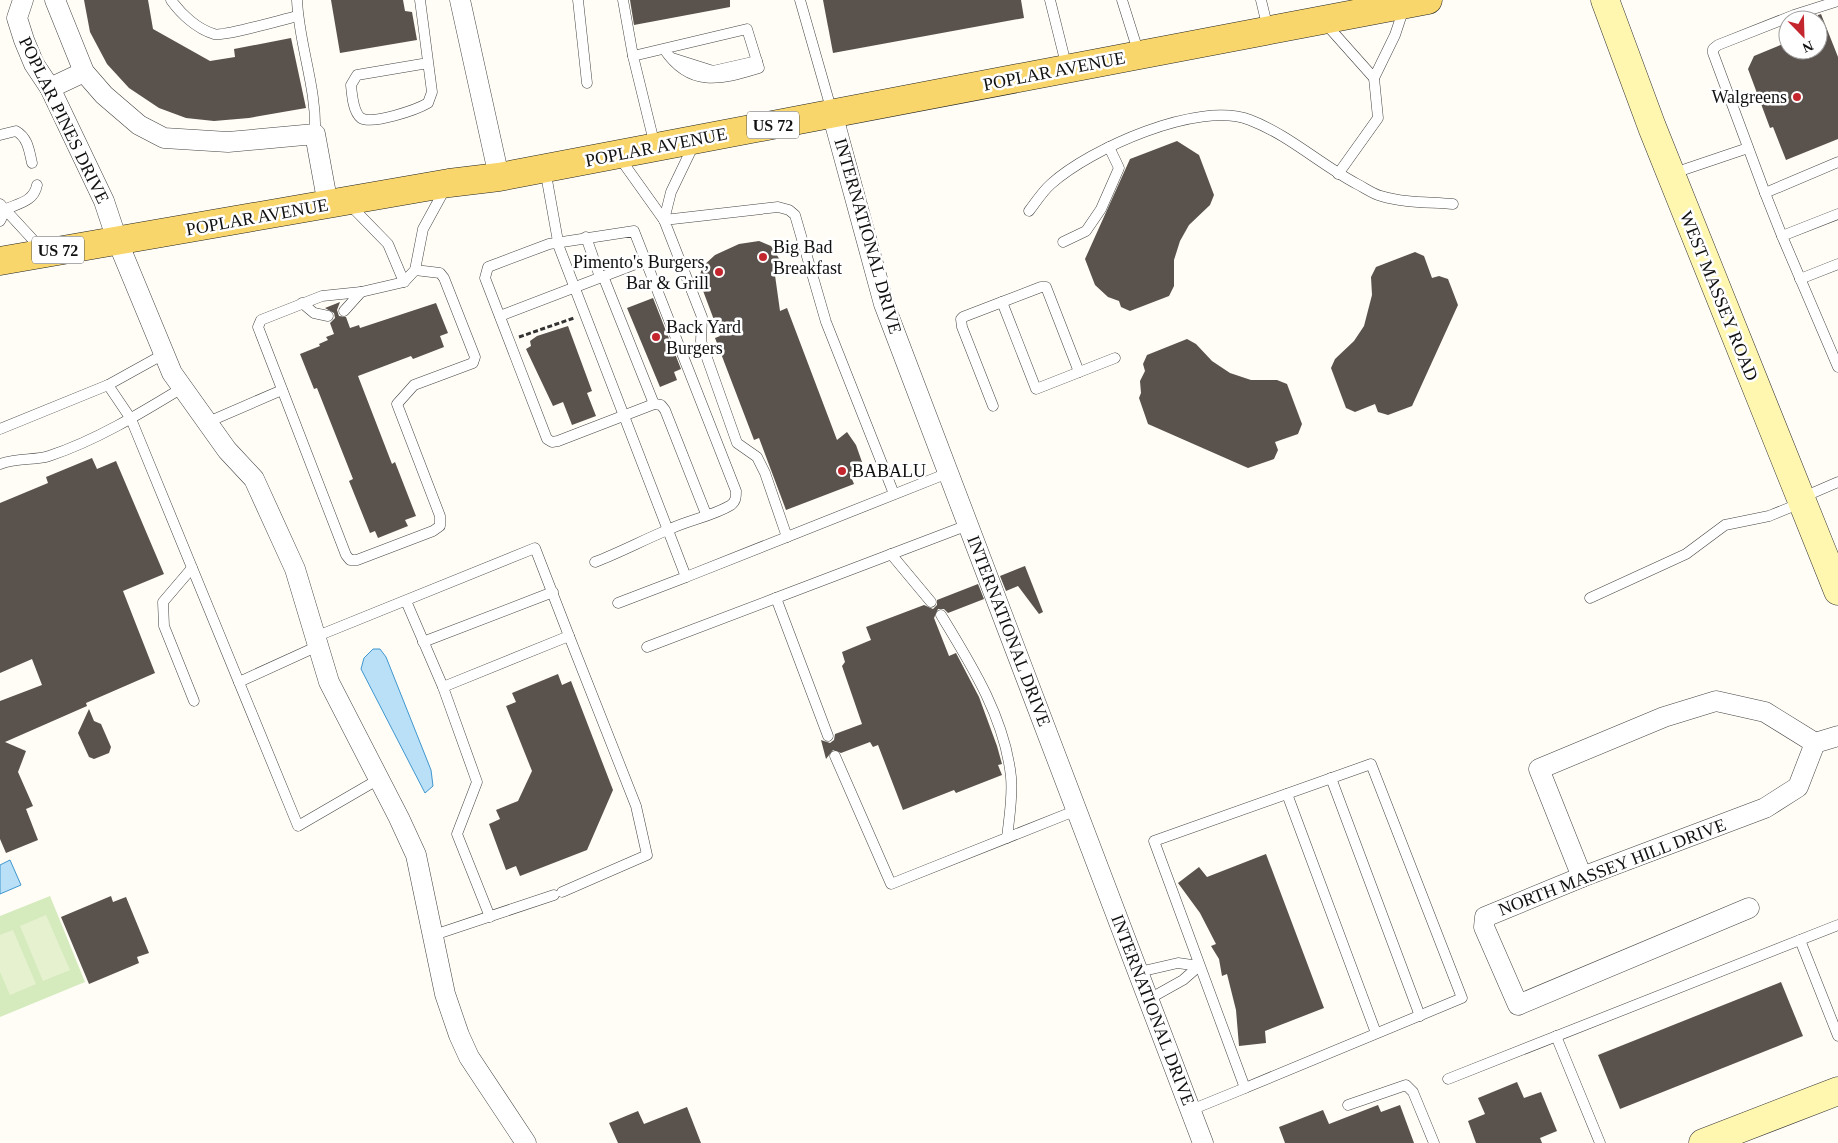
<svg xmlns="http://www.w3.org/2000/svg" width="1838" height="1143" viewBox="0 0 1838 1143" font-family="Georgia,serif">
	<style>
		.green { fill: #d5ebbd }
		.pitch { fill: #e6f2cf }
		.water { fill: #b9e0f7; stroke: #3f96cf }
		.building { fill: #5a524d }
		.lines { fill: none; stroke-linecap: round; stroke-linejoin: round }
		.lane-casing { stroke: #444; stroke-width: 11 }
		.street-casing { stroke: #444; stroke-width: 21 }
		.secondary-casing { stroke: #333; stroke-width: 29 }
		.primary-casing { stroke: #222; stroke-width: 29 }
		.path { stroke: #333; stroke-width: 3; stroke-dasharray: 5 2.5; stroke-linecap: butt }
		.lane { stroke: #fff; stroke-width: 10 }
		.street { stroke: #fff; stroke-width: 20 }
		.secondary { stroke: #fff6b0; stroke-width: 28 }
		.primary { stroke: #f9d66b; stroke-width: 28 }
		.poi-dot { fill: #c4262e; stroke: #fff; stroke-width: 2 }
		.labels { text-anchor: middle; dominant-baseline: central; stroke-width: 5; stroke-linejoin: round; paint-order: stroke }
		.shield { fill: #fff; stroke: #585858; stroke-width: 1 }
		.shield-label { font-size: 16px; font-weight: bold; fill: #111 }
		.street-label { font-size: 18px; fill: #111; stroke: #fff }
		.poi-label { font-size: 18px; fill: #111; stroke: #fff; text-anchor: start }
	</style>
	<rect width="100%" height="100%" fill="#fffdf5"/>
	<polygon class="green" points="50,896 85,982 0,1017 0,916"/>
	<g class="pitch">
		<polygon points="46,915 70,970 43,981 20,926"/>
		<polygon points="13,930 36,984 10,995 0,972 0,935"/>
	</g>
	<g class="water">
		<polygon points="373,649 380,649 386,657 431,770 433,786 425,793 361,669 364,658"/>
		<polygon points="10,860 21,885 0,894 0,865"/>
	</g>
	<g class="building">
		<polygon points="84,0 148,0 153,29 210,61 235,57 234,49 291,38 306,108 249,118 214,121 186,118 159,108 129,88 107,64 90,32"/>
		<polygon points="331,0 403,0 405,11 412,12 417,40 340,53"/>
		<polygon points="630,0 730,0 730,7 634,25"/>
		<polygon points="823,0 1021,0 1024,18 833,53"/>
		<polygon points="1821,14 1838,57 1838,139 1786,160 1773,127 1770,128 1748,69 1754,56 1788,42 1788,50 1818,50 1818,15"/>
		<polygon points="1177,141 1199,155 1214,195 1210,205 1189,225 1180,241 1174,260 1174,286 1169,296 1130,311 1121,307 1119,301 1108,297 1095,285 1085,259 1130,159"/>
		<polygon points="759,241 771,246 780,260 773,261 780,311 787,308 837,440 847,432 856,445 862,462 859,463 861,468 849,472 854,484 786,510 759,438 754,440 715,338 720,336 699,280 702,267 715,255 739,244"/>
		<polygon points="1415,252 1424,256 1432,278 1439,276 1448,279 1458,305 1412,406 1388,415 1378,412 1375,404 1355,412 1346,408 1331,368 1335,359 1354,341 1364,326 1372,295 1371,277 1376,267"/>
		<polygon points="653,298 681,369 674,372 677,380 660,387 627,308"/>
		<polygon points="340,302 337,310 339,316 346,317 350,328 359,325 360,328 436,303 448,333 440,336 444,347 413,359 411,356 358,376 392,464 395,462 416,516 405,520 408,526 378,538 375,531 370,533 349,481 353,479 317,388 314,389 300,354 320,346 319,344 328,340 326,337 334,334 330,323 335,318 334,313 325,308"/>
		<polygon points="568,326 592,391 587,393 596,416 572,425 563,402 553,406 526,349 531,346 530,341 537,336"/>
		<polygon points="1187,339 1196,344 1212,361 1230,373 1251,380 1277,380 1287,384 1302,424 1298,434 1275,442 1278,450 1274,459 1248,468 1148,424 1139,398 1141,393 1140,381 1145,371 1143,364 1147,355"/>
		<polygon points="92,458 97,469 116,461 164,574 123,591 155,673 86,703 87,706 5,742 26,751 18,772 33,806 26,809 38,840 6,853 0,839 0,701 42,685 32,659 0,673 0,503 48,483 46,477"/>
		<polygon points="1025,566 1043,612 1039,614 1018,586 1006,591 1000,576"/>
		<polygon points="978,584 984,599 948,613 944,609 938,609 934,618 949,656 956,653 979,697 997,746 1002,764 998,765 1002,775 956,793 954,790 903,810 878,745 873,747 870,742 841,753 833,750 826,759 821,740 830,743 834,740 835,734 862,724 842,666 845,662 842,652 871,640 866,627 924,605 933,609 937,605 937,600"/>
		<polygon points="558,674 562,685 571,681 613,790 587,850 520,876 516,866 506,870 489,824 500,819 496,810 518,801 532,771 506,706 516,702 512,693"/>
		<polygon points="89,709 94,721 101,724 111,747 109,753 94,759 89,757 78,733"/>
		<polygon points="1266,854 1324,1008 1265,1031 1266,1043 1239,1046 1236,1010 1227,974 1222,976 1219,959 1211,946 1216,944 1200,913 1178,883 1199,867 1207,877"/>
		<polygon points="111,896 113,902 126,897 149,953 137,957 139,963 89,984 61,917"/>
		<polygon points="1781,982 1803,1036 1620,1109 1598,1055"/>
		<polygon points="1517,1082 1524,1098 1541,1092 1557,1131 1540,1138 1542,1143 1476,1143 1468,1121 1485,1114 1478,1098"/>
		<polygon points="1378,1105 1381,1112 1400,1105 1414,1143 1285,1143 1279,1127 1323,1110 1329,1124"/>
		<polygon points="687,1107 701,1143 618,1143 609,1123 638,1111 644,1124"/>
	</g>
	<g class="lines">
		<g class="lane-casing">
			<g id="lane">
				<path d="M 171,0 C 181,14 197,29 214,34 C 223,37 284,19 298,16"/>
				<path d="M 297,0 C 299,45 317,88 315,134"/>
				<path d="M 420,0 L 432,92 L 428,103 C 416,110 372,125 361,118 C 353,112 352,95 351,85 L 357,75 L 428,63"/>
				<polyline points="578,0 587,83"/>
				<polyline points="623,0 633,56"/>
				<polyline points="800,0 832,112"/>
				<polyline points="1050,0 1067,68"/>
				<polyline points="1122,0 1139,54"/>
				<polyline points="1261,0 1268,29"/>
				<polyline points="1838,1 1794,15 1718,45 1713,49 1713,53 1765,193 1838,162"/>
				<polyline points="1325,23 1374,78 1395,35 1404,8"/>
				<polyline points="672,58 713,71 757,61"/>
				<path d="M 0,135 L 16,131 C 28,138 29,150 32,163"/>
				<path d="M 655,146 L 633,56 L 747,29 L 759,68 C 720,80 690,88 664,49"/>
				<polyline points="619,157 664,220"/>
				<polyline points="545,169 559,247 686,577 618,603"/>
				<polyline points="1338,174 1378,118 1374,78"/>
				<polyline points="1671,174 1748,148"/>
				<polyline points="1765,193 1782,236"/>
				<polyline points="0,204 36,243 44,247"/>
				<polyline points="349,204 388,244 404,282 415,270 423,229 446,187"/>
				<path d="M 1029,211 C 1036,202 1042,192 1051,184 C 1090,149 1198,100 1250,120 C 1289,135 1321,165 1357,184 C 1365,188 1373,194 1381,196 C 1404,203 1429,202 1453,204"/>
				<polyline points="1838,214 1782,236 1838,367"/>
				<polyline points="664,220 671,192 695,142"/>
				<path d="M 0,221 L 6,209 C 20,203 34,201 37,185"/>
				<polyline points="586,237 600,277"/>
				<polyline points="1063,242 1086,231 1101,209 1119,168 1109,147"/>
				<polyline points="603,276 654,404"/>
				<polyline points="1800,279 1838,264"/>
				<polyline points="404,282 361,292 322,296 261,320 258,327 346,555 350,560 357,560 433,531 440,526 440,516 397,404 414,385 473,363 475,357 444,278 440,273 415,270"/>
				<polyline points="1002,302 1041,287 1046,287 1079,372"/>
				<polyline points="302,303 314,313 328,316"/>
				<polyline points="344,311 361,292"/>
				<polyline points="500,316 646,260"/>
				<polyline points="164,354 108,385 131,419 298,826 379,779"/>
				<polyline points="993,406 962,327 961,319 963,317 1002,302 1036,389 1115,358"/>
				<polyline points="208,422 282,390"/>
				<polyline points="0,429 108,385"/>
				<path d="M 0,464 C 18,457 34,461 49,456 C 95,441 141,413 182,388"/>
				<polyline points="1801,498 1838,482"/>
				<polyline points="787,537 765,473 757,457 737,443 701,341 702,317 664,220 778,207 789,210 795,215 826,322 894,494"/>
				<polyline points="891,554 931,602"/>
				<path d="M 595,562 C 621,552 645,539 670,529 C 689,520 713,516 731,505 C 736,501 736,497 736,491 L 634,231 L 549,244 L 488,267 L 485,278 L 547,439 L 552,442 L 558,441 L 654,404 L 661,405 L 665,410 L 706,514"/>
				<polyline points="192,568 163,602 164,626 194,701"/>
				<polyline points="686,577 948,473"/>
				<polyline points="1590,598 1686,554 1725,525 1769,516 1801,503"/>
				<polyline points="406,601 443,687"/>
				<path d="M 941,615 C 971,664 1005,718 1011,777 C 1013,797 1009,818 1007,838"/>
				<polyline points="315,637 535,548 569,636"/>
				<polyline points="423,642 553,592"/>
				<polyline points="647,647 776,598"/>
				<polyline points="239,682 318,646"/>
				<polyline points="828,736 776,598 968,525"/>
				<polyline points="835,756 891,884 1077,810"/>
				<polygon points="1371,764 1462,998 1245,1088 1154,841"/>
				<polyline points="1331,778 1420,1016"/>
				<polyline points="1287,794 1376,1033"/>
				<polyline points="490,917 457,834 477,782 443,687 569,636 636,806 647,855 562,892"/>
				<polyline points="434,935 554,895"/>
				<polyline points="1800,940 1838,1036"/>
				<polyline points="1139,972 1178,963 1199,966"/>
				<polyline points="1149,999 1183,980 1199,966"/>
				<polyline points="1556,1036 1600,1143"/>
				<polyline points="1448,1079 1838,925"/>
				<polyline points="1348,1105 1406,1085 1413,1092 1434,1143"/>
				<polyline points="1191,1110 1245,1088"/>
			</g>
		</g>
		<g class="street-casing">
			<g id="street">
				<polyline points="23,0 17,18 24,40 34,64 50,88 104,201 117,240 172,373 227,450 254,479 295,569 329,682 399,818 416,855 445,994 459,1035 469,1057 526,1143"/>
				<polyline points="55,0 84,72 104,95 139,125 164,138 228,142 315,134 328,205"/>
				<polyline points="460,0 499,177"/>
				<polyline points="50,88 84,72"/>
				<polyline points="832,113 884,304 1203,1143"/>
				<polyline points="1582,877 1539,769 1664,717 1716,701 1765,712 1815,743"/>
				<polyline points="1749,908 1518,1005 1484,927 1485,917 1582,877 1765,808 1798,787 1815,743 1838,736"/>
			</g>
		</g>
		<g class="secondary-casing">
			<g id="secondary">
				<polyline points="1605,0 1652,127 1838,591"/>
				<polyline points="1703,1143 1838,1091"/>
			</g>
		</g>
		<g class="primary-casing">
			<polyline id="primary" points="0,261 449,183 499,177 1428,0"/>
		</g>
		<polyline class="path" points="519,337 574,318"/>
		<use href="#lane" class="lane"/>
		<use href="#street" class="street"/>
		<use href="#secondary" class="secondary"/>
		<use href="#primary" class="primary"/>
	</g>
	<g class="poi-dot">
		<circle cx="1797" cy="97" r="5"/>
		<circle cx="763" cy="257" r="5"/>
		<circle cx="719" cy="272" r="5"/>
		<circle cx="656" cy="337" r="5"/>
		<circle cx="842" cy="471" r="5"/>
	</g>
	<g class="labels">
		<g class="shield">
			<rect x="747" y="111.5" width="52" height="27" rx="4"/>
			<rect x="32" y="236.5" width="52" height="27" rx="4"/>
		</g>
		<g class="shield-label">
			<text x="773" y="125">US 72</text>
			<text x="58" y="250">US 72</text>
		</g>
		<g class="street-label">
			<text transform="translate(1054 71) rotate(-11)">POPLAR AVENUE</text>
			<text transform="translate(64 120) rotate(64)">POPLAR PINES DRIVE</text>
			<text transform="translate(656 147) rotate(-11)">POPLAR AVENUE</text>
			<text transform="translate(257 217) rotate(-10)">POPLAR AVENUE</text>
			<text transform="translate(868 236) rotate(74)">INTERNATIONAL DRIVE</text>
			<text transform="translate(1719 296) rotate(68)">WEST MASSEY ROAD</text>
			<text transform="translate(1009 631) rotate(69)">INTERNATIONAL DRIVE</text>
			<text transform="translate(1612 867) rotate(-21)">NORTH MASSEY HILL DRIVE</text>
			<text transform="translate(1153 1010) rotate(69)">INTERNATIONAL DRIVE</text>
		</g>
		<g class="poi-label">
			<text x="1787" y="97" text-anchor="end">Walgreens</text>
			<text x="773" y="247">Big Bad<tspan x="773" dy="21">Breakfast</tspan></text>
			<text x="709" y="262" text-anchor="end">Pimento's Burgers,<tspan x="709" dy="21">Bar &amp; Grill</tspan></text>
			<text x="666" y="327">Back Yard<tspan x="666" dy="21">Burgers</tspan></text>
			<text x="852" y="471">BABALU</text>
		</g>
	</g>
	<g transform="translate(1803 35) rotate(157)"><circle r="24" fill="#ffffff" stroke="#a0a0a0"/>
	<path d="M0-4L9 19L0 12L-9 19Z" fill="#c4262e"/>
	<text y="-8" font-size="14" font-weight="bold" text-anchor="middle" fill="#111111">N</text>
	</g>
</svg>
